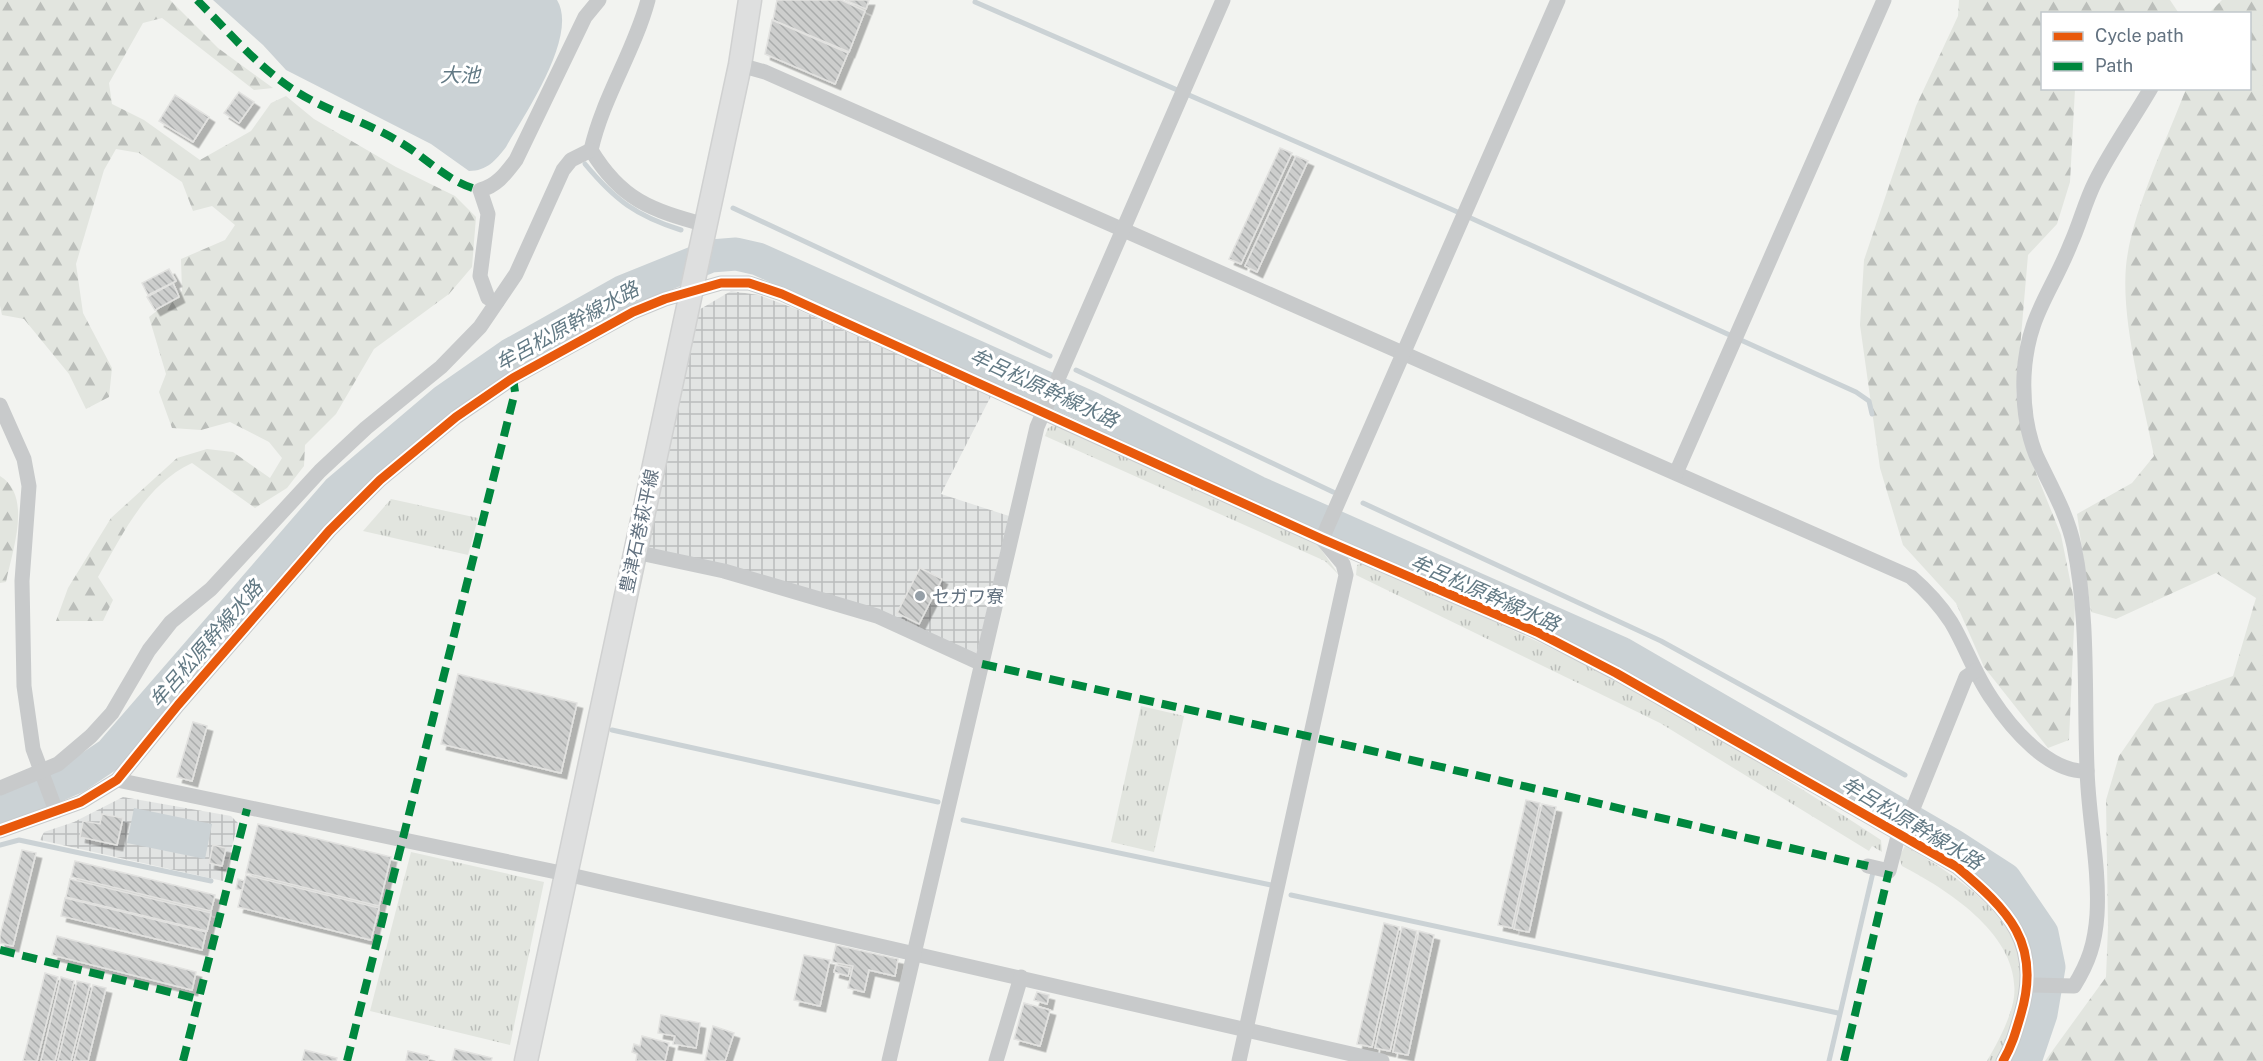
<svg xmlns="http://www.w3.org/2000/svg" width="2263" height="1061" viewBox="0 0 2263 1061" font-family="'Public Sans','Noto Sans JP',sans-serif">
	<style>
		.industrial { fill: url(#industrial-grid) }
		.grass { fill: url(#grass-tufts) }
		.forest { fill: url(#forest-firs) }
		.water { fill: #cbd2d5 }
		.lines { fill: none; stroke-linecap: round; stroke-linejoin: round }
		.stream { stroke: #cbd2d5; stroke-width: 5 }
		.river { stroke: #cbd2d5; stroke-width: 33 }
		.building { fill: url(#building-back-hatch); stroke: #e2e2e0; stroke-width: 1.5; filter: url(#shadow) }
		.secondary-casing { stroke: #d0d1d1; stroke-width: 25 }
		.street { stroke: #c8cacb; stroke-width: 15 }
		.secondary { stroke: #dedfdf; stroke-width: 22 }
		.quiet { stroke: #00873e; stroke-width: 8; stroke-dasharray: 15 8; stroke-linecap: butt }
		.cycleway-casing { stroke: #fff; stroke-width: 13 }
		.cycleway { stroke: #e8590c; stroke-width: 9 }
		.poi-dot { fill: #959fa7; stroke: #fff; stroke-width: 2 }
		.labels { text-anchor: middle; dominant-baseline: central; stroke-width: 6; stroke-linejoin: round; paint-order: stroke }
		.street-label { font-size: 18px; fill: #637280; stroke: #fff }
		.poi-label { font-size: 18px; fill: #637280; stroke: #fff; text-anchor: start }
		.water-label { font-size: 20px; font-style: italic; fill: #637a85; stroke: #fff }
	</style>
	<defs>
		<pattern id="industrial-grid" width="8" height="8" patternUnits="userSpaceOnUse" patternTransform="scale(1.5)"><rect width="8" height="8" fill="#e2e4e3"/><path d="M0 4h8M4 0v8" fill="none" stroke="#bbbdbd"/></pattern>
		<pattern id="grass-tufts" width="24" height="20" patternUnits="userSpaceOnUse" patternTransform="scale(1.5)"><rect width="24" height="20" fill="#e2e5df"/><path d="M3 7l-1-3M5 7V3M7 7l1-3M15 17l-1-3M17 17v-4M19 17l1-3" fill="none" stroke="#bbbeba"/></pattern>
		<pattern id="forest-firs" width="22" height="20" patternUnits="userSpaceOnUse" patternTransform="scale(1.5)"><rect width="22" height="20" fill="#e2e5df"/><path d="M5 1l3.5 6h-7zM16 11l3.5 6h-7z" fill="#bbbeba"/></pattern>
		<pattern id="building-back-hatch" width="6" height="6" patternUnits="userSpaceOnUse" patternTransform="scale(1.5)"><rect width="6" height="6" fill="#cdcecd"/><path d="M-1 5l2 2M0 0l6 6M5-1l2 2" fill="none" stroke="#aaacac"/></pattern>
		<filter id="shadow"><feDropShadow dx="5.5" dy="5.5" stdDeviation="0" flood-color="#0004"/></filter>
	</defs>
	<rect width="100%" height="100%" fill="#f2f3f0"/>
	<g class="industrial">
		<polygon points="731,291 759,295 796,309 991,396 941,494 1009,516 977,653 971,654 876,611 648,550 697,311"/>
		<polygon points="123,797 231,816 238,823 223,881 40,840 44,832 74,822"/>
	</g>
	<g class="grass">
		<polygon points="1054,425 1316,542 1339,575 1325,561 1045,436 1048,428"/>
		<polygon points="391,499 478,518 468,555 363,531"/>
		<path d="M 1363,563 C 1443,599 1524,633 1603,674 C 1699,724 1791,781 1881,840 L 1882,852 L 1872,846 L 1869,851 L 1660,723 L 1356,575 L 1357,565 Z"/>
		<polygon points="1141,706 1184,716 1154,852 1111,842"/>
		<path d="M 1905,846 C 1952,873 2027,919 2023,983 C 2022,1004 2006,1042 1996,1061 L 1987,1061 C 1998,1042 2011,1018 2014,997 C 2021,936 1948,890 1902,866 L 1899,857 Z"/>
		<polygon points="411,852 544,882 510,1045 370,1011"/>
	</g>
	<g class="forest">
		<path d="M 0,0 L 170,0 L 218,48 L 273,88 L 254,90 L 162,18 L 143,23 L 109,83 L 112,104 L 144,120 L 200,160 L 251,131 L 271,103 L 286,96 L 314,119 L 396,167 L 455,196 L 476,217 L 472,267 L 449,294 L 374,349 L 336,414 L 305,445 L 304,466 L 287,488 L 255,508 L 192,463 C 145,485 123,534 98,577 L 113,600 L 103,621 L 56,621 L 68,588 L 111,518 L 177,458 L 207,449 L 233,452 L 270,478 L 282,458 L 269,442 L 230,422 L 201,430 L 172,428 L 159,392 L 166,374 L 149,317 L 182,291 L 181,259 L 225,240 L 235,225 L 212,206 L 193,211 L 182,182 L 139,153 L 116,149 L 104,170 L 76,264 L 83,313 L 112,368 L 109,397 L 86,409 L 69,374 L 24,319 L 2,315 L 0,306 Z"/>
		<polygon points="1959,0 2170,0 2178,12 2042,14 2042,88 2075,89 2070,182 2057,224 2028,255 2016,395 2036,473 2061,535 2075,605 2069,740 2048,748 1984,667 1956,603 1903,545 1880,468 1860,325 1864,260 1916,106 1958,16"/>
		<path d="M 2222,0 L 2263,0 L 2263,1061 L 2045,1061 L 2106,977 L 2108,927 L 2106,800 L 2119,756 L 2155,704 L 2233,676 L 2256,598 L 2216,573 L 2116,619 L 2091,612 L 2077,514 L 2132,483 L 2154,456 C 2143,398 2121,323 2126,266 C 2131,214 2167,139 2186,89 L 2250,88 L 2250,14 L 2209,13 Z"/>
		<path d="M 0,476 C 33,496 12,551 6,582 L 0,583 Z"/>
	</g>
	<g class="water">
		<path d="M 213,0 L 557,0 C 579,36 524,115 506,147 C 496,160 487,171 469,171 L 431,144 L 286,70 L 263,45 Z"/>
		<polygon points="134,808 212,824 205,859 127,843"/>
	</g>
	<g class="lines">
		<g class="stream">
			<polyline points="975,2 1453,210 1856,392 1869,401 1872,414"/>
			<path d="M 585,164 C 615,200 636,216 681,230"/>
			<polyline points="733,208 1050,356"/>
			<polyline points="1076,370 1333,492"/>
			<polyline points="1363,503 1661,641 1905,775"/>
			<polyline points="612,730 938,802"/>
			<polyline points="963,820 1271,885"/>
			<polyline points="0,845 19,840 211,881"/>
			<polyline points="1291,895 1838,1013"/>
			<polyline points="1829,1061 1874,868"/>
		</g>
		<polyline class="river" points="0,810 76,777 110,754 338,491 444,401 510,355 624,291 711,256 736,254 758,259 1089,407 1257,492 1621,653 1954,846 2005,879 2042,933 2049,967 2041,1014 2025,1061"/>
	</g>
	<g class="building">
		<polygon points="777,0 841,0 865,11 849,52 773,20"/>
		<polygon points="845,0 869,0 866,9"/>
		<polygon points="772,20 848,53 835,84 765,54"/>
		<polygon points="239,92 254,102 239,123 224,113"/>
		<polygon points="175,95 209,117 193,142 159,121"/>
		<polygon points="1280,148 1292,153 1241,264 1229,259"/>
		<polygon points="1296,156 1308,161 1257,272 1245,266"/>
		<polygon points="169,269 176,281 148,295 142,283"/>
		<polygon points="173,283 179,297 155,310 147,297"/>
		<polygon points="920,568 942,579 919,624 897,613"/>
		<polygon points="458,674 577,703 561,773 441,744"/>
		<polygon points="193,722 207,726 192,781 177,777"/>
		<polygon points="1526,800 1540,803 1512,928 1498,925"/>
		<polygon points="1542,804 1556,807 1529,932 1514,929"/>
		<polygon points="102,814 123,818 117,845 80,837 83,821 100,824"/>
		<polygon points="258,824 391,857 379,906 246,873"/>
		<polygon points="213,845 226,848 222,866 209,863"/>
		<polygon points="22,850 36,853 13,946 0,943 0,935"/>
		<polygon points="75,861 215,895 211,911 71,877"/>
		<polygon points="246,875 379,908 371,940 238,907"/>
		<polygon points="70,879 211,913 207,931 66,897"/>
		<polygon points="238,879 244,881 242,890 236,889"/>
		<polygon points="65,898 206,932 202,950 61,916"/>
		<polygon points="1384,923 1399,927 1372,1047 1357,1044"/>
		<polygon points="1402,927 1417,931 1390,1051 1375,1048"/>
		<polygon points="1419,931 1434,935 1408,1055 1393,1052"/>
		<polygon points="57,936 196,972 192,990 52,955"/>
		<polygon points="836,945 898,959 895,976 869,970 864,992 848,988 853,966 832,962"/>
		<polygon points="804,955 830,960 820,1006 794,1000"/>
		<polygon points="836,965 850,968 848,976 834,972"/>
		<polygon points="45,973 58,977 37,1061 23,1061"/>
		<polygon points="61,977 74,981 55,1061 41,1061"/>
		<polygon points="77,981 90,984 71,1061 58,1061"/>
		<polygon points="93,985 106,988 88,1061 74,1061"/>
		<polygon points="1037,992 1049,995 1047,1004 1034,1000"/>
		<polygon points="1024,1003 1050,1010 1040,1046 1014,1039"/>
		<polygon points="661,1015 700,1023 696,1048 673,1044 675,1036 658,1033"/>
		<polygon points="713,1026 734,1033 725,1061 705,1061"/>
		<polygon points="642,1036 669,1043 665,1061 636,1061 637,1054 632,1052 634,1044 640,1046"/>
		<polygon points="455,1049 492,1058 491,1061 452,1061"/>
		<polygon points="305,1050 337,1058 336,1061 302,1061"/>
		<polygon points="408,1051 429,1056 428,1061 406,1061"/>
	</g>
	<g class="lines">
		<g class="secondary-casing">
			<polyline id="secondary" points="526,1061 740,65 750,0"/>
		</g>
		<g class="street">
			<path d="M 648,0 C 634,52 603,97 591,150 C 621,200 651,210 706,225"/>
			<path d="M 740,65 L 765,72 L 1911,577 C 1926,590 1940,605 1951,622 C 1966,647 1975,675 1992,699 C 2011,728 2049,773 2087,771"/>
			<path d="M 497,302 L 488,298 L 480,276 L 488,214 L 480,190 C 497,186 506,173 516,160 L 585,17 L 599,0"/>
			<polyline points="0,405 24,459 29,486 22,581 24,686 33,749 56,811"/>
			<polyline points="1676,473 1884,0"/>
			<polyline points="635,552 724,571 877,616 982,664"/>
			<polyline points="117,780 566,874 1382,1061"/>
			<polyline points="0,788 58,764 91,736 112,713 149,650 171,622 211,589 320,471 366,428 441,367 480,327 516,274 563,170 571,160 591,150"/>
			<path d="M 0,831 L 81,802 L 117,780 L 178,705 L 329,531 L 380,480 L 456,417 L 513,378 L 633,312 L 665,299 L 721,283 L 749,283 L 782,294 L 1322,539 L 1537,632 L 1616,673 L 1957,867 C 2008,910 2042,943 2021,1014 C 2016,1031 2012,1046 2003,1061"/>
			<polyline points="1868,866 1889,871 1898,836 1914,806 1966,677 1975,671"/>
			<path d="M 2029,985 L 2074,986 C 2089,962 2095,943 2097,915 C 2100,866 2088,817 2087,768 C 2084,695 2089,619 2074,546 C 2067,513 2050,485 2036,455 C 2026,430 2023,402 2024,376 C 2027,316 2051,294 2071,243 C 2080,223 2085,202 2095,182 C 2111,150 2133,119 2151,88"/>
			<polyline points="889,1061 1037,427 1223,0"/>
			<polyline points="996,1061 1021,977"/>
			<polyline points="1239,1061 1346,575 1343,564 1322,539 1558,0"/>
		</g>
		<use href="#secondary" class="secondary"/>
		<g class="quiet">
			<path d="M 197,0 C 232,35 266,77 311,100 C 339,115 370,124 398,141 C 426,157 448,183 480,190"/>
			<polyline points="982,664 1312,737 1868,866"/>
			<polyline points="0,950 198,999"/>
			<polyline points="183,1061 247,809"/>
			<polyline points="347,1061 515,392 513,378"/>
			<polyline points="1844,1061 1889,871"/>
		</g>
		<g class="cycleway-casing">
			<path id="cycleway" d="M 0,831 L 81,802 L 117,780 L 178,705 L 329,531 L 380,480 L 456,417 L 513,378 L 633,312 L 665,299 L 721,283 L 749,283 L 782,294 L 1322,539 L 1537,632 L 1616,673 L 1957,867 C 2008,910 2042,943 2021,1014 C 2016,1031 2012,1046 2003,1061"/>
		</g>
		<use href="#cycleway" class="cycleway"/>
	</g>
	<circle class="poi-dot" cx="920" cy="596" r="6"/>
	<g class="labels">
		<g class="street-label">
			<text transform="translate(639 531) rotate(-78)">豊津石巻萩平線</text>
		</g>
		<g class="poi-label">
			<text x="932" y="596">セガワ寮</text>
		</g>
		<g class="water-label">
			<text x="460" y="75">大池</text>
			<text transform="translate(567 326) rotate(-29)">牟呂松原幹線水路</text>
			<text transform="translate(1044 388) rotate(25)">牟呂松原幹線水路</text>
			<text transform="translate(1485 593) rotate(24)">牟呂松原幹線水路</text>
			<text transform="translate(206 644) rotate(-49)">牟呂松原幹線水路</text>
			<text transform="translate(1912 823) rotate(31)">牟呂松原幹線水路</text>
		</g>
	</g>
	<rect x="2041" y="12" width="210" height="78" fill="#ffffff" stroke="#c1c7cc" stroke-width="1.5"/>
	<rect x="2053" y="32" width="30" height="9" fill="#e8590c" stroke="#c1c7cc" stroke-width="1.5"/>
	<text x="2095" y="42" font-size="18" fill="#637280">Cycle path</text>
	<rect x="2053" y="62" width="30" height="9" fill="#00873e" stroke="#c1c7cc" stroke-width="1.5"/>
	<text x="2095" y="72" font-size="18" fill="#637280">Path</text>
</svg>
